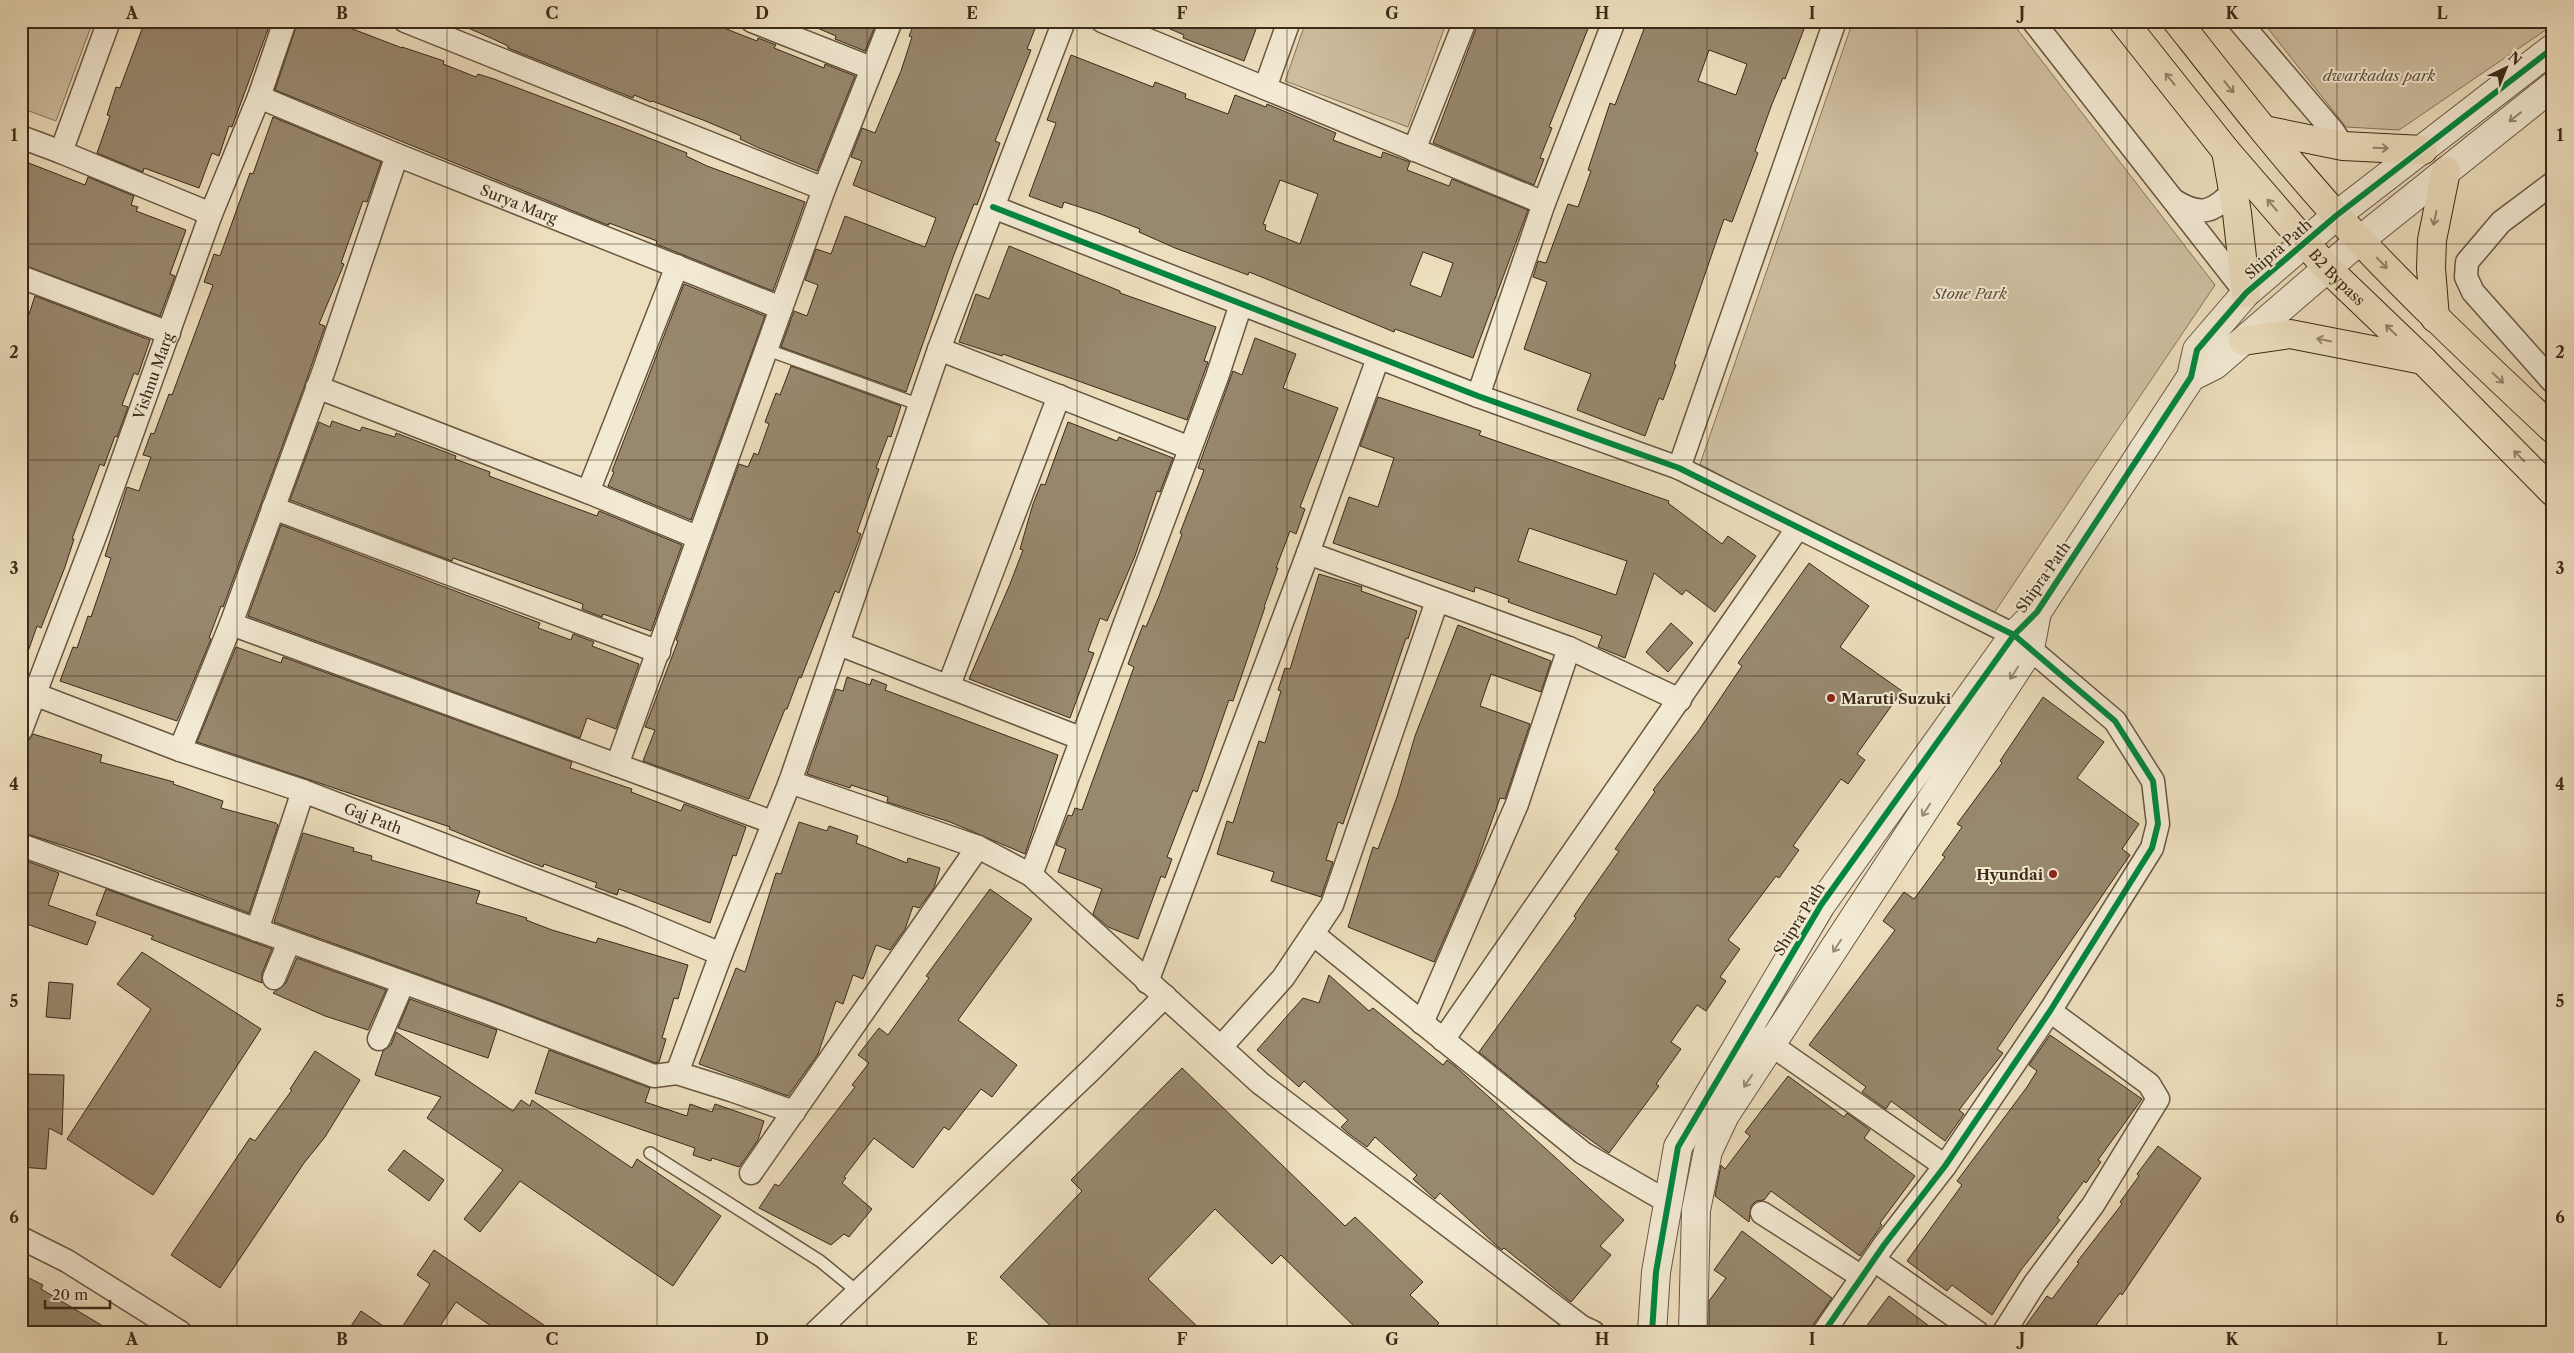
<svg xmlns="http://www.w3.org/2000/svg" width="2574" height="1353" viewBox="0 0 2574 1353" font-family="'Libre Caslon Text',serif">
	<style>
		.green { fill: #cfbfa1; stroke: #85745c }
		.building { fill: #98886e; stroke: #3b2a18; fill-rule: evenodd }
		.lines { fill: none; stroke-linecap: round; stroke-linejoin: round }
		.service-casing { stroke: #685741; stroke-width: 14 }
		.minor-casing { stroke: #685741; stroke-width: 25 }
		.tertiary-casing { stroke: #685741; stroke-width: 30 }
		.primary-casing { stroke: #3b2a18; stroke-width: 30 }
		.service { stroke: #f3ead4; stroke-width: 11 }
		.minor { stroke: #f3ead4; stroke-width: 22 }
		.tertiary { stroke: #f3ead4; stroke-width: 28 }
		.primary { stroke: #eddebd; stroke-width: 28 }
		.cycleway-casing { stroke: #f3ead4; stroke-width: 9 }
		.cycleway { stroke: #00873e; stroke-width: 6 }
		.oneway { stroke: #94846a }
		.oneway2 { stroke: #978a76 }
		.grid { fill: none; stroke: #3b2a18; stroke-width: 1; stroke-opacity: 0.55 }
		.poi-dot { fill: #8f2418; stroke: #f3ead4; stroke-width: 2 }
		.labels { text-anchor: middle; dominant-baseline: central; stroke-width: 4; stroke-linejoin: round; paint-order: stroke }
		.park-label { font-size: 15px; font-style: italic; fill: #604f3a; stroke: #f3ead4 }
		.street-label { font-size: 15px; fill: #3b2a18; stroke: #f3ead4 }
		.poi-label { font-size: 15px; font-weight: bold; fill: #3b2a18; stroke: #f3ead4; text-anchor: start }
		.neatline { fill: none; stroke: #3b2a18; stroke-width: 2 }
		.grid-label { font-size: 16px; text-anchor: middle; font-weight: bold; fill: #3b2a18 }
	</style>
	<rect width="100%" height="100%" fill="#eddebd"/>
	<filter id="stains"><feTurbulence type="fractalNoise" baseFrequency=".004" numOctaves="4"/><feColorMatrix values="0 0 0 0 .2 0 0 0 0 .09 0 0 0 0 .02 0 0 0 .5 -.17"/></filter>
	<radialGradient id="worn" r=".72"><stop offset=".6" stop-color="#630" stop-opacity="0"/><stop offset="1" stop-color="#630" stop-opacity=".3"/></radialGradient>
	<g class="green">
		<polygon points="21,21 93,21 56,121 21,108"/>
		<polygon points="1306,21 1447,21 1408,127 1285,81"/>
		<polygon points="1853,21 2011,21 2215,285 1988,622 1700,464"/>
		<polygon points="2262,21 2553,21 2553,25 2399,130 2346,127"/>
	</g>
	<g class="building">
		<polygon points="145,21 271,21 232,127 229,126 219,156 212,153 199,188 144,168 143,172 97,153 110,116 107,115 116,87 120,88"/>
		<polygon points="298,21 332,21 402,48 402,47 444,61 443,64 476,77 478,74 494,79 621,127 687,153 686,156 707,166 805,202 773,291 656,244 657,241 609,223 609,225 605,224 275,90"/>
		<polygon points="452,21 706,21 757,41 758,38 776,45 774,48 824,68 825,64 855,76 817,171 759,148 740,139 741,136 703,120 652,101 651,102 634,95 633,98 508,48 508,46 491,38"/>
		<polygon points="801,21 877,21 865,51 835,39 836,36"/>
		<polygon points="915,21 1038,21 1027,49 1031,50 995,141 1000,143 977,205 974,204 953,257 906,392 781,347 794,311 807,316 818,285 805,280 816,249 831,254 845,216 925,247 936,218 853,185 862,161 851,157 862,128 875,133 901,71 912,37 909,36"/>
		<polygon points="1152,21 1259,21 1244,61 1183,38 1184,35"/>
		<polygon points="1479,21 1591,21 1549,127 1552,128 1540,158 1544,159 1534,185 1433,143"/>
		<path d="M 1647,21 L 1807,21 L 1785,79 L 1783,78 L 1772,104 L 1755,151 L 1758,153 L 1732,222 L 1724,219 L 1674,364 L 1676,365 L 1663,400 L 1659,398 L 1645,436 L 1577,410 L 1591,374 L 1524,349 L 1547,282 L 1533,277 L 1538,261 L 1546,263 L 1568,204 L 1578,207 L 1591,171 L 1588,170 L 1610,103 L 1615,105 ZM 1709,50 L 1747,64 L 1736,95 L 1698,81 Z"/>
		<path d="M 1071,55 L 1153,87 L 1155,82 L 1186,94 L 1185,98 L 1228,114 L 1235,95 L 1266,107 L 1267,104 L 1336,133 L 1333,140 L 1381,158 L 1383,152 L 1407,161 L 1410,162 L 1407,170 L 1449,186 L 1452,179 L 1528,210 L 1473,358 L 1395,329 L 1394,332 L 1269,280 L 1249,272 L 1248,275 L 1175,248 L 1139,232 L 1140,229 L 1098,213 L 1064,202 L 1062,208 L 1029,196 L 1056,123 L 1047,120 ZM 1280,180 L 1318,194 L 1300,244 L 1265,230 L 1266,225 L 1263,224 ZM 1423,252 L 1453,263 L 1441,297 L 1410,285 Z"/>
		<polygon points="273,117 381,162 367,202 363,201 341,263 344,264 319,324 325,326 304,387 223,607 221,606 209,638 211,639 177,721 60,681 73,647 77,648 88,616 91,617 103,582 111,558 105,556 127,487 139,491 151,457 143,455 151,433 154,434 169,394 172,395 213,285 204,282 214,254 220,256 250,173 253,174"/>
		<polygon points="21,160 85,185 88,177 134,196 131,205 138,207 136,211 186,230 170,274 175,276 160,316 21,264"/>
		<polygon points="1009,246 1120,291 1120,293 1216,327 1204,361 1208,362 1187,420 1003,354 1002,356 959,342 976,294 989,299"/>
		<polygon points="684,284 765,316 691,520 608,486 614,472 612,471"/>
		<polygon points="35,296 150,340 138,375 134,373 122,405 128,407 117,437 115,436 104,466 100,464 72,539 74,539 65,567 41,628 37,626 24,663 21,662 21,348 26,334 23,332"/>
		<polygon points="1255,338 1296,354 1283,388 1338,408 1300,507 1305,509 1296,534 1290,531 1276,568 1278,568 1264,607 1265,607 1233,701 1229,700 1197,792 1193,790 1182,818 1167,857 1172,859 1165,878 1161,876 1138,939 1108,927 1093,914 1102,889 1058,872 1066,849 1056,845 1068,815 1072,816 1075,808 1082,810 1134,667 1128,664 1143,625 1146,627 1159,596 1182,534 1180,533 1204,470 1198,468 1233,371 1242,375"/>
		<polygon points="791,366 901,406 891,437 888,436 876,468 879,469 857,532 861,534 839,593 835,591 801,678 799,677 787,709 785,709 749,799 643,761 655,730 645,727 678,641 676,640 739,464 748,467 754,453 758,455 769,424 765,422 776,393 780,395"/>
		<path d="M 1378,397 L 1481,431 L 1479,435 L 1669,501 L 1668,503 L 1722,544 L 1728,536 L 1756,556 L 1715,612 L 1686,590 L 1682,595 L 1654,573 L 1625,658 L 1598,647 L 1602,636 L 1508,602 L 1509,599 L 1475,587 L 1474,592 L 1333,543 L 1349,497 L 1378,507 L 1394,458 L 1360,446 ZM 1529,528 L 1627,561 L 1616,595 L 1518,561 Z"/>
		<polygon points="332,421 360,431 362,427 395,437 396,433 456,456 455,459 490,472 489,476 597,516 599,511 682,545 651,631 603,614 602,617 582,609 583,604 453,558 452,561 290,500 319,422 330,427"/>
		<polygon points="1068,422 1117,441 1119,437 1173,458 1160,492 1157,491 1135,556 1107,621 1100,618 1088,651 1094,653 1070,718 969,679 1010,584 1023,550 1020,549 1033,504 1041,484 1045,485"/>
		<polygon points="281,525 540,623 538,628 571,640 573,634 594,642 592,646 639,664 616,729 587,718 580,738 248,616"/>
		<polygon points="1809,563 1869,606 1840,647 1902,691 1857,754 1865,760 1848,784 1841,779 1793,846 1799,850 1779,878 1776,876 1728,940 1740,949 1720,977 1726,981 1706,1011 1697,1005 1671,1042 1681,1049 1656,1084 1659,1086 1609,1153 1565,1122 1479,1052 1576,918 1574,916 1591,891 1619,851 1615,849 1655,792 1653,790 1699,730 1742,666 1738,663"/>
		<polygon points="1319,574 1362,587 1361,591 1417,611 1408,639 1406,638 1343,824 1338,822 1326,860 1333,862 1321,897 1271,881 1274,872 1217,854 1227,821 1233,823 1259,741 1265,743 1281,691 1278,690 1285,668 1290,669"/>
		<polygon points="1671,623 1693,643 1668,672 1646,652"/>
		<polygon points="1458,625 1551,661 1541,692 1491,674 1480,706 1530,724 1505,799 1500,798 1475,868 1434,962 1348,927 1373,847 1378,849 1397,797 1415,736"/>
		<polygon points="236,647 281,663 283,657 572,762 570,768 632,789 631,792 681,811 684,804 746,827 736,856 733,855 710,923 619,889 617,895 595,887 597,883 544,864 543,867 522,859 449,829 450,827 197,742"/>
		<polygon points="847,677 870,685 872,679 887,685 885,690 1058,755 1025,854 950,822 887,802 888,797 851,785 850,788 807,774 836,689 843,691"/>
		<polygon points="2043,697 2104,742 2077,778 2139,824 2122,849 2130,855 1997,1049 2003,1053 1959,1110 1964,1114 1945,1141 1891,1101 1886,1109 1862,1092 1866,1087 1809,1045 1895,930 1883,921 1904,892 1914,899 1945,857 1942,855 1962,827 1957,824 2002,763 2000,761"/>
		<polygon points="33,734 102,755 100,762 174,782 173,784 223,801 221,808 276,823 278,825 249,913 99,857 21,832 21,743 29,740"/>
		<polygon points="799,822 827,831 829,826 858,836 856,843 907,863 908,858 940,868 934,888 919,908 913,906 905,929 890,950 876,945 863,979 853,975 843,1004 836,1001 818,1054 788,1096 699,1064 736,968 745,972 776,873 781,874"/>
		<polygon points="303,833 354,848 353,851 372,856 371,860 480,891 476,903 527,918 526,920 552,930 596,943 598,938 688,965 678,999 674,998 662,1038 666,1039 659,1062 656,1063 490,1000 274,922"/>
		<polygon points="21,859 59,873 48,905 96,922 87,945 21,922"/>
		<polygon points="106,889 272,949 262,973 262,983 151,939 153,936 96,915"/>
		<polygon points="990,889 1032,919 958,1020 1017,1065 992,1097 981,1089 949,1130 944,1127 913,1168 874,1138 844,1177 846,1178 842,1183 872,1209 849,1237 844,1234 831,1245 759,1208 775,1184 779,1186 855,1087 852,1085 869,1063 858,1055 879,1028 888,1035 929,978 926,976"/>
		<polygon points="142,952 261,1029 153,1195 67,1139 151,1009 117,984"/>
		<polygon points="297,958 386,990 368,1030 325,1016 273,993 286,983"/>
		<polygon points="1329,975 1369,1011 1373,1008 1443,1065 1447,1060 1456,1067 1624,1220 1600,1246 1611,1255 1571,1302 1504,1248 1502,1250 1498,1247 1440,1193 1435,1199 1413,1179 1417,1175 1375,1137 1367,1147 1348,1133 1341,1127 1348,1120 1304,1081 1299,1087 1257,1050 1303,998 1319,1003"/>
		<polygon points="49,982 73,984 70,1019 46,1017"/>
		<polygon points="410,999 497,1030 488,1058 398,1028"/>
		<polygon points="396,1032 513,1111 521,1100 530,1106 532,1100 632,1168 637,1159 721,1216 673,1286 520,1181 480,1232 464,1219 503,1170 427,1118 441,1097 375,1075 383,1051 391,1045"/>
		<polygon points="2050,1035 2142,1099 2098,1160 2101,1162 2086,1183 2084,1181 2057,1218 2060,1220 2021,1270 1992,1315 1952,1285 1947,1291 1907,1261 1962,1185 1957,1181 2027,1087 2037,1071 2029,1065"/>
		<polygon points="549,1050 650,1088 645,1102 687,1116 690,1104 712,1112 715,1104 764,1121 758,1140 739,1167 712,1158 711,1161 693,1155 695,1148 535,1093"/>
		<polygon points="315,1051 360,1080 325,1137 304,1163 220,1288 171,1255 250,1138 255,1141 292,1090 290,1089"/>
		<polygon points="1182,1068 1345,1226 1355,1217 1423,1282 1410,1295 1439,1323 1431,1332 1360,1332 1281,1255 1272,1264 1215,1209 1148,1279 1203,1332 1057,1332 1000,1277 1082,1191 1071,1180"/>
		<polygon points="21,1074 64,1075 62,1135 49,1128 46,1169 21,1167"/>
		<polygon points="1788,1076 1844,1117 1847,1113 1870,1130 1864,1138 1915,1176 1880,1223 1882,1225 1860,1256 1771,1191 1764,1200 1756,1201 1751,1206 1749,1222 1715,1196 1721,1165 1725,1169 1750,1136 1745,1132"/>
		<polygon points="2158,1146 2201,1178 2122,1295 2120,1293 2091,1332 2021,1332 2047,1296 2052,1299 2079,1263 2077,1262 2122,1204 2120,1202 2139,1176 2137,1174"/>
		<polygon points="404,1150 444,1180 429,1201 388,1170"/>
		<polygon points="1742,1231 1832,1298 1813,1325 1811,1332 1715,1332 1709,1327 1709,1301 1726,1278 1714,1270"/>
		<polygon points="434,1250 554,1332 500,1332 456,1302 436,1332 399,1332 430,1284 417,1275"/>
		<polygon points="21,1274 43,1285 41,1289 113,1332 21,1332"/>
		<polygon points="1889,1296 1937,1332 1862,1332"/>
		<polygon points="361,1311 392,1332 347,1332"/>
	</g>
	<g class="lines">
		<g class="service-casing">
			<g id="service">
				<polyline points="765,349 920,405"/>
				<polyline points="650,1153 820,1261 858,1292"/>
			</g>
		</g>
		<g class="minor-casing">
			<g id="minor">
				<polyline points="109,21 61,152 211,214"/>
				<polyline points="405,21 824,189"/>
				<polyline points="752,21 871,68"/>
				<polyline points="1102,21 1544,203"/>
				<polyline points="2033,21 2246,293"/>
				<polyline points="2239,21 2333,131 2343,146"/>
				<polyline points="1265,88 1289,21"/>
				<path id="s1" d="M 259,97 L 397,155 L 781,308"/>
				<polyline points="21,137 61,152"/>
				<polyline points="1414,150 1465,21"/>
				<polyline points="2553,183 2501,222 2467,262 2466,277 2473,292 2553,382"/>
				<path d="M 2175,201 C 2201,217 2214,212 2233,191"/>
				<polyline points="993,207 1478,396 1679,468 2014,635 2115,721 2153,781 2158,824 2152,848 2050,1011 1945,1166 1884,1245 1824,1332"/>
				<polyline points="21,277 169,333"/>
				<polyline points="939,349 1190,448"/>
				<polyline points="317,387 588,492 677,266"/>
				<polyline points="1478,396 1544,203 1614,21"/>
				<polyline points="1679,468 1835,21"/>
				<polyline points="588,492 697,537"/>
				<polyline points="273,508 659,652"/>
				<polyline points="1308,553 1569,648 1680,700"/>
				<polyline points="231,624 617,765"/>
				<polyline points="839,644 1080,738"/>
				<polyline points="949,685 1059,396"/>
				<path id="s2" d="M 21,689 L 180,750 L 303,791 L 632,917 L 721,954"/>
				<path id="s3" d="M 21,730 L 97,531 L 211,214 L 259,97 L 285,21"/>
				<polyline points="180,750 231,624 324,370 397,155"/>
				<polyline points="790,782 978,847 1031,875 1260,1083 1582,1327 1593,1332"/>
				<polyline points="772,822 617,765 824,189 891,21"/>
				<polyline points="21,845 486,1012 654,1076 677,1073 731,1090 794,1112"/>
				<polyline points="1031,875 1217,377 1241,304"/>
				<polyline points="257,930 303,791"/>
				<polyline points="1313,934 1583,1153 1668,1202"/>
				<polyline points="274,978 289,942"/>
				<polyline points="1147,982 1308,553 1378,358"/>
				<polyline points="1422,1023 1517,804 1569,648"/>
				<polyline points="1757,1035 1945,1166"/>
				<polyline points="379,1039 403,983"/>
				<polyline points="1443,1040 1797,529"/>
				<polyline points="1221,1047 1283,978 1332,905 1437,601"/>
				<polyline points="677,1073 721,954 790,782 939,349 1064,21"/>
				<polyline points="751,1173 978,847"/>
				<polyline points="1762,1213 1862,1277"/>
				<polyline points="21,1238 67,1261 180,1332"/>
				<polyline points="1874,1260 1977,1332"/>
				<polyline points="816,1332 1093,1068 1165,996"/>
				<polyline points="2004,1332 2035,1283 2093,1205 2158,1099 2149,1084 2050,1011"/>
			</g>
		</g>
		<g class="tertiary-casing">
			<g id="tertiary">
				<polyline points="2191,377 2215,365 2360,240 2553,86"/>
				<polyline points="1652,1332 1656,1272 1678,1147 1821,905 2014,635 2037,612 2191,377 2197,350 2246,293 2337,215 2553,48"/>
				<polyline points="1693,1332 1696,1210 1708,1151 1725,1115 2030,649 2037,612"/>
			</g>
		</g>
		<g class="primary-casing">
			<g id="primary">
				<path id="s4" d="M 2123,21 L 2226,151 L 2328,269 L 2423,360 L 2553,492"/>
				<path d="M 2177,21 C 2229,87 2281,154 2338,217 C 2406,291 2479,360 2553,429"/>
				<polyline points="2264,130 2343,146 2423,150"/>
				<polyline points="2226,151 2237,213 2246,293"/>
				<polyline points="2435,318 2431,268 2432,240 2446,171"/>
				<polyline points="2243,341 2290,334 2423,360"/>
			</g>
		</g>
		<use href="#service" class="service"/>
		<use href="#minor" class="minor"/>
		<use href="#tertiary" class="tertiary"/>
		<use href="#primary" class="primary"/>
		<g class="cycleway-casing">
			<g id="cycleway">
				<polyline points="993,207 1478,396 1679,468 2014,635 2115,721 2153,781 2158,824 2152,848 2050,1011 1945,1166 1884,1245 1824,1332"/>
				<polyline points="1652,1332 1656,1272 1678,1147 1821,905 2014,635 2037,612 2191,377 2197,350 2246,293 2337,215 2553,48"/>
			</g>
		</g>
		<use href="#cycleway" class="cycleway"/>
	</g>
	<defs><path id="oneway-shaft" d="M-6 0H5M1.5-3L5.5 0L1.5 3" fill="none" stroke-width="1.6" stroke-linecap="round" stroke-linejoin="round" transform="scale(1.25)"/></defs>
	<g class="oneway">
		<use href="#oneway-shaft" transform="translate(2170 79) rotate(-129)"/>
		<use href="#oneway-shaft" transform="translate(2229 87) rotate(51)"/>
		<use href="#oneway-shaft" transform="translate(2381 148) rotate(2)"/>
		<use href="#oneway-shaft" transform="translate(2272 205) rotate(-130)"/>
		<use href="#oneway-shaft" transform="translate(2435 218) rotate(102)"/>
		<use href="#oneway-shaft" transform="translate(2382 263) rotate(46)"/>
		<use href="#oneway-shaft" transform="translate(2391 330) rotate(-136)"/>
		<use href="#oneway-shaft" transform="translate(2324 340) rotate(-169)"/>
		<use href="#oneway-shaft" transform="translate(2498 378) rotate(43)"/>
		<use href="#oneway-shaft" transform="translate(2519 456) rotate(-135)"/>
	</g>
	<g class="oneway2">
		<use href="#oneway-shaft" transform="translate(2515 117) rotate(142)"/>
		<use href="#oneway-shaft" transform="translate(2014 673) rotate(123)"/>
		<use href="#oneway-shaft" transform="translate(1926 810) rotate(123)"/>
		<use href="#oneway-shaft" transform="translate(1837 946) rotate(123)"/>
		<use href="#oneway-shaft" transform="translate(1748 1081) rotate(124)"/>
	</g>
	<path class="grid" d="M 237,21 L 237,1332M 447,21 L 447,1332M 657,21 L 657,1332M 867,21 L 867,1332M 1077,21 L 1077,1332M 1287,21 L 1287,1332M 1497,21 L 1497,1332M 1707,21 L 1707,1332M 1917,21 L 1917,1332M 2127,21 L 2127,1332M 2337,21 L 2337,1332M 21,244 L 2553,244M 21,460 L 2553,460M 21,676 L 2553,676M 21,893 L 2553,893M 21,1109 L 2553,1109"/>
	<g class="poi-dot">
		<circle cx="1831" cy="698" r="5"/>
		<circle cx="2053" cy="874" r="5"/>
	</g>
	<g class="labels">
		<g class="park-label">
			<text x="2379" y="75">dwarkadas park</text>
			<text x="1970" y="293">Stone Park</text>
		</g>
		<g class="street-label">
			<text stroke="none"><textPath href="#s1" startOffset="281">Surya Marg</textPath></text>
			<text transform="translate(2278 249) rotate(-41)">Shipra Path</text>
			<text stroke="none"><textPath href="#s4" startOffset="334">B2 Bypass</textPath></text>
			<text stroke="none"><textPath href="#s3" startOffset="378">Vishnu Marg</textPath></text>
			<text transform="translate(2043 577) rotate(-55)">Shipra Path</text>
			<text stroke="none"><textPath href="#s2" startOffset="375">Gaj Path</textPath></text>
			<text transform="translate(1799 919) rotate(-58)">Shipra Path</text>
		</g>
		<g class="poi-label">
			<text x="1841" y="698">Maruti Suzuki</text>
			<text x="2043" y="874" text-anchor="end">Hyundai</text>
		</g>
	</g>
	<rect width="2574" height="1353" fill="none" stroke="#eddebd" stroke-width="55"/>
	<g transform="translate(2506 68) rotate(43)" stroke="#f3ead4" stroke-width="4" paint-order="stroke">
	<path d="M0-4L9 19L0 12L-9 19Z" fill="#3b2a18"/>
	<text y="-8" font-size="14" font-weight="bold" text-anchor="middle" fill="#3b2a18">N</text>
	</g>
	<path d="M45 1300v8h65v-8" fill="none" stroke="#3b2a18" stroke-width="2.5"/>
	<text x="52" y="1300" font-size="15" fill="#3b2a18" stroke="#f3ead4" stroke-width="4" paint-order="stroke">20 m</text>
	<rect x="28" y="28" width="2518" height="1298" class="neatline"/>
	<g class="grid-label">
		<text x="132" y="19">A</text>
		<text x="342" y="19">B</text>
		<text x="552" y="19">C</text>
		<text x="762" y="19">D</text>
		<text x="972" y="19">E</text>
		<text x="1182" y="19">F</text>
		<text x="1392" y="19">G</text>
		<text x="1602" y="19">H</text>
		<text x="1812" y="19">I</text>
		<text x="2022" y="19">J</text>
		<text x="2232" y="19">K</text>
		<text x="2442" y="19">L</text>
		<text x="14" y="141">1</text>
		<text x="2560" y="141">1</text>
		<text x="14" y="358">2</text>
		<text x="2560" y="358">2</text>
		<text x="14" y="574">3</text>
		<text x="2560" y="574">3</text>
		<text x="14" y="790">4</text>
		<text x="2560" y="790">4</text>
		<text x="14" y="1007">5</text>
		<text x="2560" y="1007">5</text>
		<text x="14" y="1223">6</text>
		<text x="2560" y="1223">6</text>
		<text x="132" y="1345">A</text>
		<text x="342" y="1345">B</text>
		<text x="552" y="1345">C</text>
		<text x="762" y="1345">D</text>
		<text x="972" y="1345">E</text>
		<text x="1182" y="1345">F</text>
		<text x="1392" y="1345">G</text>
		<text x="1602" y="1345">H</text>
		<text x="1812" y="1345">I</text>
		<text x="2022" y="1345">J</text>
		<text x="2232" y="1345">K</text>
		<text x="2442" y="1345">L</text>
	</g>
	<rect width="100%" height="100%" filter="url(#stains)"/>
	<rect width="100%" height="100%" fill="url(#worn)"/>
</svg>
